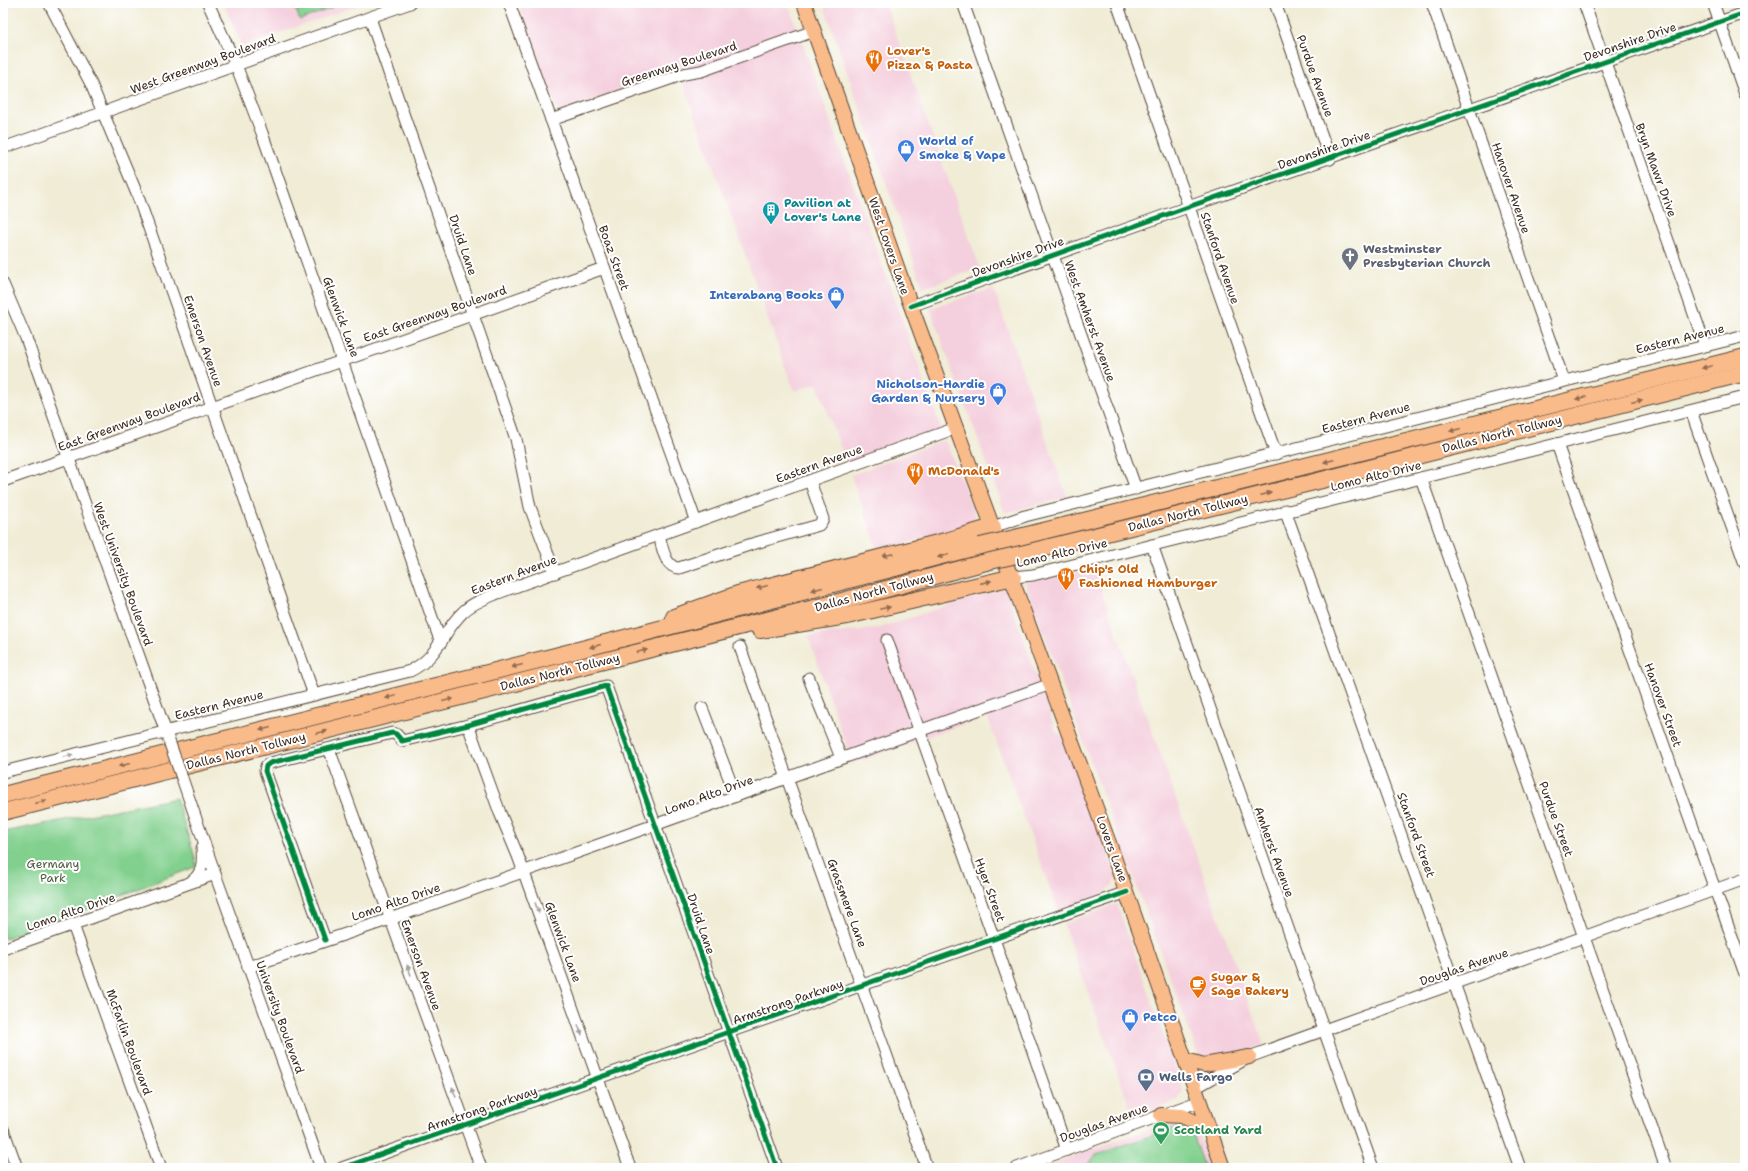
<svg xmlns="http://www.w3.org/2000/svg" width="1748" height="1171" viewBox="0 0 1748 1171" font-family="'Shantell Sans',sans-serif">
	<style>
		.built { fill: #f4cfdd }
		.green { fill: #82d08e; stroke: #5e7d56 }
		.lines { fill: none; stroke-linecap: round; stroke-linejoin: round }
		.minor-casing { stroke: #564739; stroke-width: 13 }
		.major-casing { stroke: #564739; stroke-width: 16 }
		.highway-casing { stroke: #564739; stroke-width: 18 }
		.minor { stroke: #fff; stroke-width: 11 }
		.major { stroke: #fabb8b; stroke-width: 14 }
		.highway { stroke: #fabb8b; stroke-width: 16 }
		.minor-bridge-casing { stroke: #564739; stroke-width: 13; stroke-linecap: butt }
		.highway-bridge-casing { stroke: #564739; stroke-width: 18; stroke-linecap: butt }
		.minor-bridge { stroke: #fff; stroke-width: 11 }
		.highway-bridge { stroke: #fabb8b; stroke-width: 16 }
		.cycleway-casing { stroke: #fff; stroke-width: 8 }
		.cycleway { stroke: #00873e; stroke-width: 5 }
		.oneway { fill: #916b4f }
		.oneway2 { fill: #a79f9a }
		.labels { text-anchor: middle; dominant-baseline: central; stroke-width: 4; stroke-linejoin: round; paint-order: stroke }
		.street-label { font-size: 12px; fill: #3b2a1e; stroke: #fff }
		.food-label { font-size: 12px; font-weight: bold; fill: #c56008; stroke: #fff; text-anchor: start }
		.shop-label { font-size: 12px; font-weight: bold; fill: #366cbe; stroke: #fff; text-anchor: start }
		.culture-label { font-size: 12px; font-weight: bold; fill: #0d838f; stroke: #fff; text-anchor: start }
		.worship-label { font-size: 12px; font-weight: bold; fill: #5b616d; stroke: #fff; text-anchor: start }
		.park-label { font-size: 12px; fill: #505c40; stroke: #fff }
		.service-label { font-size: 12px; font-weight: bold; fill: #4e5e75; stroke: #fff; text-anchor: start }
		.leisure-label { font-size: 12px; font-weight: bold; fill: #27864d; stroke: #fff; text-anchor: start }
	</style>
	<rect width="100%" height="100%" fill="#fff"/>
	<filter id="ink" filterUnits="userSpaceOnUse"><feTurbulence type="fractalNoise" baseFrequency=".025" numOctaves="2"/><feDisplacementMap in="SourceGraphic" scale="8" xChannelSelector="R" yChannelSelector="G"/><feConvolveMatrix kernelMatrix="1 2 1 2 8 2 1 2 1" color-interpolation-filters="sRGB"/></filter>
	<filter id="wash" filterUnits="userSpaceOnUse"><feTurbulence type="fractalNoise" baseFrequency=".012" numOctaves="4" result="noise"/><feDisplacementMap in="SourceGraphic" scale="16" xChannelSelector="R" yChannelSelector="G"/><feGaussianBlur stdDeviation="0.9" result="paint"/><feColorMatrix in="noise" values="0 0 0 0 0 0 0 0 0 0 0 0 0 0 0 0 0 1.4 0 .05"/><feComposite in="paint" operator="in"/></filter>
	<g filter="url(#wash)">
		<rect width="100%" height="100%" fill="#f0ecd5"/>
		<g class="built">
			<polygon points="223,3 365,3 242,46"/>
			<polygon points="518,3 788,3 942,431 847,464 817,384 794,391 679,71 558,112"/>
			<polygon points="823,3 885,3 980,268 923,288"/>
			<polygon points="993,288 1067,497 1005,513 930,309"/>
			<polygon points="945,440 976,517 975,523 972,526 878,550 851,475"/>
			<polygon points="1094,569 1264,1045 1201,1062 1025,582"/>
			<polygon points="1005,587 1056,732 1066,737 1117,879 1105,893 1058,910 987,716 852,763 808,636 879,628"/>
			<polygon points="1117,904 1183,1091 1178,1100 1134,1118 1063,924"/>
			<polygon points="1177,1119 1199,1134 1211,1168 1040,1168"/>
		</g>
		<g class="green">
			<polygon points="293,3 331,3 332,8 300,20"/>
			<polygon points="176,798 195,857 196,866 195,867 120,896 119,898 3,939 3,832"/>
			<polygon points="1181,1125 1193,1134 1205,1168 1085,1168 1096,1155"/>
		</g>
	</g>
	<g filter="url(#ink)">
		<g class="lines">
			<g class="minor-casing">
				<g id="minor">
					<polyline points="49,3 91,84 137,194 314,695"/>
					<polyline points="208,3 236,65 262,133 441,643"/>
					<polyline points="509,3 696,522"/>
					<polyline points="963,3 1136,489"/>
					<polyline points="1117,3 1276,454"/>
					<polyline points="1275,3 1330,159"/>
					<polyline points="1432,3 1564,381"/>
					<polyline points="1584,3 1705,345"/>
					<polyline points="1713,3 1745,94"/>
					<polyline points="370,18 516,439 530,507 555,573"/>
					<polyline points="551,120 684,74 701,71 814,31"/>
					<polyline points="3,148 410,3"/>
					<polyline points="3,284 26,338 168,738"/>
					<polyline points="911,306 1188,207 1745,13"/>
					<polyline points="1691,411 1745,564"/>
					<polyline points="1557,444 1745,974"/>
					<polyline points="1421,478 1666,1168"/>
					<polyline points="3,481 604,268"/>
					<polyline points="1285,510 1520,1168"/>
					<polyline points="993,527 1025,516 1745,336"/>
					<path d="M 659,535 C 662,546 665,568 679,568 L 752,544 L 819,525 L 823,519 L 810,481"/>
					<polyline points="1152,545 1373,1168"/>
					<polyline points="1013,577 1033,575 1745,397"/>
					<polyline points="887,640 994,939 1067,1150"/>
					<polyline points="740,647 927,1168"/>
					<path d="M 809,678 C 819,706 831,731 841,758"/>
					<polyline points="702,708 736,796"/>
					<polyline points="468,725 500,813 518,856 630,1168"/>
					<polyline points="329,749 481,1168"/>
					<path d="M 3,772 L 410,671 C 440,656 441,633 463,612 C 472,603 486,598 498,593 L 956,428"/>
					<polyline points="182,778 215,874 321,1168"/>
					<path d="M 192,881 C 203,873 203,861 202,848"/>
					<polyline points="73,925 161,1168"/>
					<polyline points="325,940 265,771 266,766 270,763 392,733 396,734 402,741 468,725 606,686 777,1168"/>
					<polyline points="3,949 215,874"/>
					<polyline points="248,967 390,919 1051,684"/>
					<polyline points="1195,1088 1249,1057 1745,879"/>
					<polyline points="3,1129 17,1168"/>
					<polyline points="342,1168 1127,892"/>
					<polyline points="1017,1168 1200,1101"/>
					<polyline points="1744,1168 1745,1168"/>
				</g>
			</g>
			<g class="major-casing">
				<g id="major">
					<polyline points="804,3 907,295 1109,843 1223,1168"/>
					<polyline points="1186,1060 1204,1065 1249,1057"/>
					<polyline points="1161,1115 1182,1116 1209,1128"/>
				</g>
			</g>
			<g class="highway-casing">
				<g id="highway">
					<polyline points="1019,537 1745,357"/>
					<polyline points="1025,553 1318,481 1745,373"/>
					<polyline points="674,617 738,594 949,540 993,527"/>
					<polyline points="760,630 847,616 1013,577"/>
					<polyline points="3,795 555,656 980,546"/>
					<polyline points="3,812 842,601 986,562"/>
				</g>
			</g>
			<use href="#minor" class="minor"/>
			<use href="#major" class="major"/>
			<use href="#highway" class="highway"/>
			<g class="minor-bridge-casing">
				<polyline id="minor-bridge" points="169,741 182,778"/>
			</g>
			<g class="highway-bridge-casing">
				<g id="highway-bridge">
					<polyline points="980,546 1019,537"/>
					<polyline points="986,562 1025,553"/>
				</g>
			</g>
			<use href="#minor-bridge" class="minor-bridge"/>
			<use href="#highway-bridge" class="highway-bridge"/>
			<g class="cycleway-casing">
				<g id="cycleway">
					<polyline points="911,306 1188,207 1745,13"/>
					<polyline points="325,940 265,771 266,766 270,763 392,733 396,734 402,741 468,725 606,686 777,1168"/>
					<polyline points="342,1168 1127,892"/>
				</g>
			</g>
			<use href="#cycleway" class="cycleway"/>
		</g>
		<defs><path id="oneway-solid" d="M-6-.8H1V-3.2L6.5 0L1 3.2V.8H-6Z"/></defs>
		<g class="oneway">
			<use href="#oneway-solid" transform="translate(1707 367) rotate(166)"/>
			<use href="#oneway-solid" transform="translate(1581 398) rotate(166)"/>
			<use href="#oneway-solid" transform="translate(1637 401) rotate(-14)"/>
			<use href="#oneway-solid" transform="translate(1455 430) rotate(166)"/>
			<use href="#oneway-solid" transform="translate(1329 461) rotate(166)"/>
			<use href="#oneway-solid" transform="translate(1266 494) rotate(-14)"/>
			<use href="#oneway-solid" transform="translate(888 555) rotate(166)"/>
			<use href="#oneway-solid" transform="translate(943 556) rotate(165)"/>
			<use href="#oneway-solid" transform="translate(986 582) rotate(-13)"/>
			<use href="#oneway-solid" transform="translate(762 587) rotate(166)"/>
			<use href="#oneway-solid" transform="translate(817 589) rotate(166)"/>
			<use href="#oneway-solid" transform="translate(885 608) rotate(-12)"/>
			<use href="#oneway-solid" transform="translate(595 646) rotate(165)"/>
			<use href="#oneway-solid" transform="translate(642 651) rotate(-14)"/>
			<use href="#oneway-solid" transform="translate(517 666) rotate(166)"/>
			<use href="#oneway-solid" transform="translate(391 697) rotate(166)"/>
			<use href="#oneway-solid" transform="translate(448 700) rotate(-14)"/>
			<use href="#oneway-solid" transform="translate(265 729) rotate(166)"/>
			<use href="#oneway-solid" transform="translate(322 732) rotate(-14)"/>
			<use href="#oneway-solid" transform="translate(124 765) rotate(166)"/>
			<use href="#oneway-solid" transform="translate(41 802) rotate(-14)"/>
		</g>
		<g class="oneway2">
			<use href="#oneway-solid" transform="translate(68 756) rotate(-14)"/>
			<use href="#oneway-solid" transform="translate(537 908) rotate(70)"/>
			<use href="#oneway-solid" transform="translate(409 970) rotate(-110)"/>
			<use href="#oneway-solid" transform="translate(580 1030) rotate(70)"/>
			<use href="#oneway-solid" transform="translate(454 1092) rotate(-110)"/>
		</g>
	</g>
	<defs>
		<g id="restaurant-pin" transform="scale(0.9)"><path d="M0 17L-7.5 6A9.5 9.5 0 1 1 7.5 6Z" fill="#e8710a" stroke="#fff"/><path d="M-5-6h1v4h1v-4h1v4h1v-4h1v5L-1.5 .5V6h-2V.5L-5-1ZM5-6V6H3V1.5H1.5Q1.5-4 5-6Z" fill="#fff"/></g>
		<g id="shop-pin" transform="scale(0.9)"><path d="M0 17L-7.5 6A9.5 9.5 0 1 1 7.5 6Z" fill="#3f7fe0" stroke="#fff"/><path d="M-5-2.5h2.3a2.7 3.5 0 0 1 5.4 0H5L5.5 6h-11ZM-1.5-2.5h3a1.5 2.3 0 0 0-3 0Z" fill="#fff"/></g>
		<g id="building-pin" transform="scale(0.9)"><path d="M0 17L-7.5 6A9.5 9.5 0 1 1 7.5 6Z" fill="#0f9aa8" stroke="#fff"/><path d="M-4-6H4V6H1V3H-1V6H-4ZM-2.5-4.3h1.7v1.8h-1.7ZM.8-4.3h1.7v1.8H.8ZM-2.5-1h1.7V.8h-1.7ZM.8-1h1.7V.8H.8Z" fill="#fff"/></g>
		<g id="church-pin" transform="scale(0.9)"><path d="M0 17L-7.5 6A9.5 9.5 0 1 1 7.5 6Z" fill="#6b7280" stroke="#fff"/><path d="M-1.2-6h2.4v3.5h3.3v2.4h-3.3V6h-2.4V-.1h-3.3v-2.4h3.3Z" fill="#fff"/></g>
		<g id="cafe-pin" transform="scale(0.9)"><path d="M0 17L-7.5 6A9.5 9.5 0 1 1 7.5 6Z" fill="#e8710a" stroke="#fff"/><path d="M-5.5-4.5H6V0H3Q3 3.5 0 3.5H-2.5Q-5.5 3.5-5.5 0ZM3-3.2v2h1.7v-2ZM-6 4.5H4V6H-6Z" fill="#fff"/></g>
		<g id="bank-pin" transform="scale(0.9)"><path d="M0 17L-7.5 6A9.5 9.5 0 1 1 7.5 6Z" fill="#5c6f8a" stroke="#fff"/><path d="M-6-4H6V4H-6ZM0-2.3a2.3 2.3 0 1 0 0 4.6a2.3 2.3 0 1 0 0-4.6Z" fill="#fff"/></g>
		<g id="stadium-pin" transform="scale(0.9)"><path d="M0 17L-7.5 6A9.5 9.5 0 1 1 7.5 6Z" fill="#2e9e5b" stroke="#fff"/><path d="M0-5a6.5 5 0 1 0 0 10a6.5 5 0 1 0 0-10ZM-3.5-1.8h7v3.6h-7Z" fill="#fff"/></g>
	</defs>
	<g fill-rule="evenodd">
		<use href="#restaurant-pin" x="874" y="58"/>
		<use href="#shop-pin" x="906" y="148"/>
		<use href="#building-pin" x="771" y="210"/>
		<use href="#church-pin" x="1350" y="256"/>
		<use href="#shop-pin" x="836" y="295"/>
		<use href="#shop-pin" x="998" y="391"/>
		<use href="#restaurant-pin" x="915" y="471"/>
		<use href="#restaurant-pin" x="1066" y="576"/>
		<use href="#cafe-pin" x="1198" y="984"/>
		<use href="#shop-pin" x="1130" y="1017"/>
		<use href="#bank-pin" x="1146" y="1077"/>
		<use href="#stadium-pin" x="1161" y="1130"/>
	</g>
	<g class="labels">
		<g class="street-label">
			<text transform="translate(1630 42) rotate(-19)">Devonshire Drive</text>
			<text transform="translate(203 64) rotate(-20)">West Greenway Boulevard</text>
			<text transform="translate(679 64) rotate(-18)">Greenway Boulevard</text>
			<text transform="translate(1315 76) rotate(70)">Purdue Avenue</text>
			<text transform="translate(1324 150) rotate(-19)">Devonshire Drive</text>
			<text transform="translate(1656 170) rotate(70)">Bryn Mawr Drive</text>
			<text transform="translate(1511 188) rotate(71)">Hanover Avenue</text>
			<text transform="translate(463 245) rotate(71)">Druid Lane</text>
			<text transform="translate(889 246) rotate(71)">West Lovers Lane</text>
			<text transform="translate(1018 257) rotate(-20)">Devonshire Drive</text>
			<text transform="translate(614 258) rotate(70)">Boaz Street</text>
			<text transform="translate(1220 258) rotate(71)">Stanford Avenue</text>
			<text transform="translate(435 314) rotate(-19)">East Greenway Boulevard</text>
			<text transform="translate(341 317) rotate(70)">Glenwick Lane</text>
			<text transform="translate(1090 321) rotate(70)">West Amherst Avenue</text>
			<text transform="translate(1680 339) rotate(-14)">Eastern Avenue</text>
			<text transform="translate(203 341) rotate(71)">Emerson Avenue</text>
			<text transform="translate(1366 418) rotate(-15)">Eastern Avenue</text>
			<text transform="translate(129 422) rotate(-20)">East Greenway Boulevard</text>
			<text transform="translate(1502 434) rotate(-14)">Dallas North Tollway</text>
			<text transform="translate(819 464) rotate(-20)">Eastern Avenue</text>
			<text transform="translate(1376 476) rotate(-14)">Lomo Alto Drive</text>
			<text transform="translate(1188 513) rotate(-14)">Dallas North Tollway</text>
			<text transform="translate(1062 553) rotate(-13)">Lomo Alto Drive</text>
			<text transform="translate(123 574) rotate(70)">West University Boulevard</text>
			<text transform="translate(514 575) rotate(-21)">Eastern Avenue</text>
			<text transform="translate(874 592) rotate(-15)">Dallas North Tollway</text>
			<text transform="translate(560 672) rotate(-14)">Dallas North Tollway</text>
			<text transform="translate(219 705) rotate(-14)">Eastern Avenue</text>
			<text transform="translate(1663 705) rotate(70)">Hanover Street</text>
			<text transform="translate(246 751) rotate(-14)">Dallas North Tollway</text>
			<text transform="translate(709 795) rotate(-20)">Lomo Alto Drive</text>
			<text transform="translate(1556 819) rotate(70)">Purdue Street</text>
			<text transform="translate(1416 835) rotate(70)">Stanford Street</text>
			<text transform="translate(1112 849) rotate(70)">Lovers Lane</text>
			<text transform="translate(1274 852) rotate(70)">Amherst Avenue</text>
			<text transform="translate(990 890) rotate(70)">Hyer Street</text>
			<text transform="translate(396 902) rotate(-19)">Lomo Alto Drive</text>
			<text transform="translate(847 903) rotate(70)">Grassmere Lane</text>
			<text transform="translate(71 912) rotate(-19)">Lomo Alto Drive</text>
			<text transform="translate(701 924) rotate(71)">Druid Lane</text>
			<text transform="translate(563 942) rotate(70)">Glenwick Lane</text>
			<text transform="translate(421 965) rotate(70)">Emerson Avenue</text>
			<text transform="translate(1464 967) rotate(-19)">Douglas Avenue</text>
			<text transform="translate(788 1002) rotate(-19)">Armstrong Parkway</text>
			<text transform="translate(280 1017) rotate(70)">University Boulevard</text>
			<text transform="translate(129 1042) rotate(70)">McFarlin Boulevard</text>
			<text transform="translate(482 1109) rotate(-19)">Armstrong Parkway</text>
			<text transform="translate(1104 1123) rotate(-20)">Douglas Avenue</text>
		</g>
		<g class="food-label">
			<text x="887" y="51">Lover's<tspan x="887" dy="14">Pizza &amp; Pasta</tspan></text>
			<text x="928" y="471">McDonald's</text>
			<text x="1079" y="569">Chip's Old<tspan x="1079" dy="14">Fashioned Hamburger</tspan></text>
			<text x="1211" y="977">Sugar &amp;<tspan x="1211" dy="14">Sage Bakery</tspan></text>
		</g>
		<g class="shop-label">
			<text x="919" y="141">World of<tspan x="919" dy="14">Smoke &amp; Vape</tspan></text>
			<text x="823" y="295" text-anchor="end">Interabang Books</text>
			<text x="985" y="384" text-anchor="end">Nicholson-Hardie<tspan x="985" dy="14">Garden &amp; Nursery</tspan></text>
			<text x="1143" y="1017">Petco</text>
		</g>
		<g class="culture-label">
			<text x="784" y="203">Pavilion at<tspan x="784" dy="14">Lover's Lane</tspan></text>
		</g>
		<g class="worship-label">
			<text x="1363" y="249">Westminster<tspan x="1363" dy="14">Presbyterian Church</tspan></text>
		</g>
		<g class="park-label">
			<text x="53" y="864">Germany<tspan x="53" dy="14">Park</tspan></text>
		</g>
		<g class="service-label">
			<text x="1159" y="1077">Wells Fargo</text>
		</g>
		<g class="leisure-label">
			<text x="1174" y="1130">Scotland Yard</text>
		</g>
	</g>
	<rect width="1748" height="1171" fill="none" stroke="#fff" stroke-width="16"/>
</svg>
